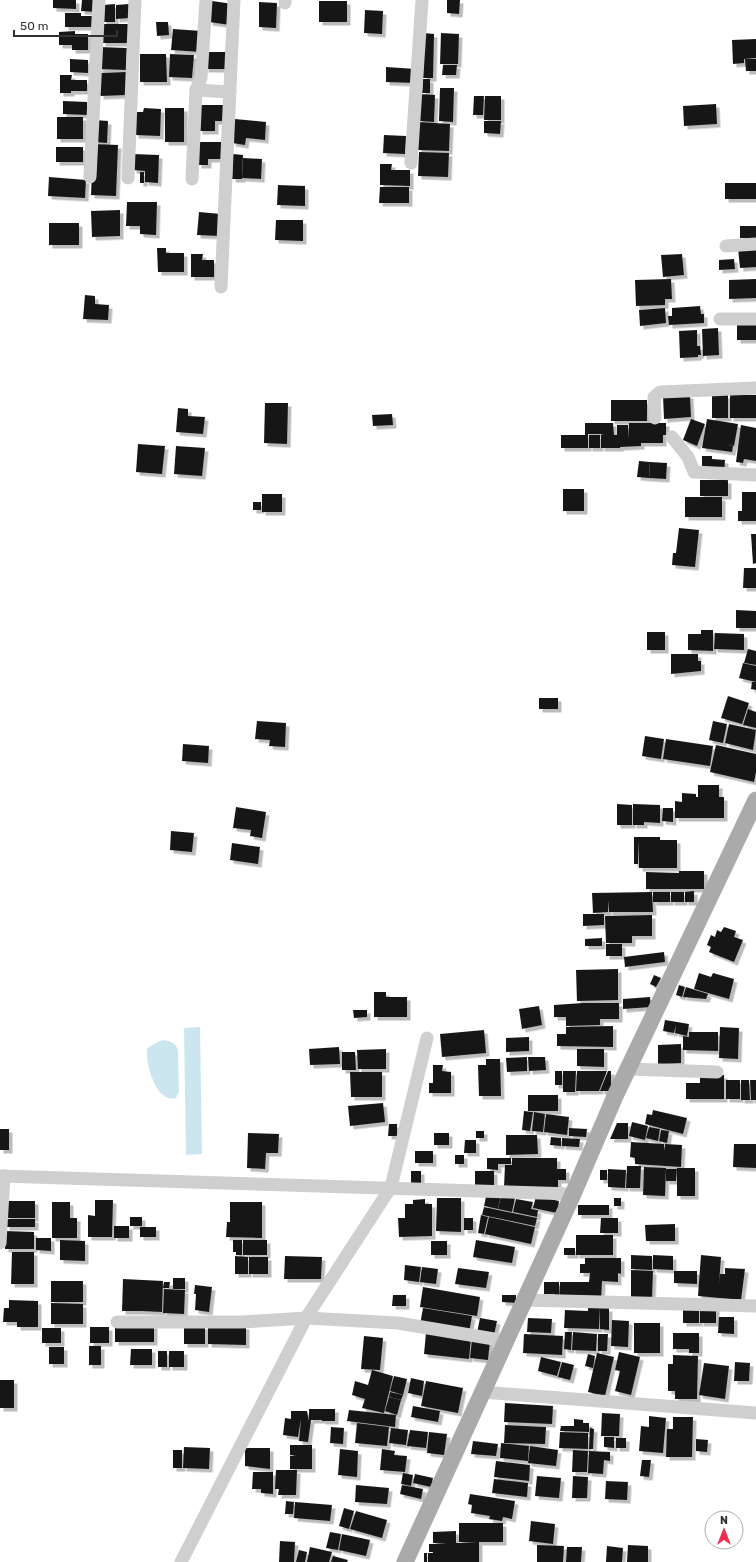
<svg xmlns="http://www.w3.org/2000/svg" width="756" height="1562" viewBox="0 0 756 1562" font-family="Rubik,sans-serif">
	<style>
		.water { fill: #cce6ef }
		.building { fill: #191919; filter: url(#shadow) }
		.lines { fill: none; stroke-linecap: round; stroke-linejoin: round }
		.minor { stroke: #cfcfcf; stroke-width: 13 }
		.major { stroke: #aaa; stroke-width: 17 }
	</style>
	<defs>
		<filter id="shadow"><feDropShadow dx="3.5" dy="3.5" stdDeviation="0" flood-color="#0004"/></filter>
	</defs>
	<rect width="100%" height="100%" fill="#fff"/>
	<g class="water">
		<polygon points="200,1027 202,1154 186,1155 184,1028"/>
		<path d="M 162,1040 C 170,1041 175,1042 178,1050 L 179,1092 L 176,1098 C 156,1104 145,1063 147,1048 Z"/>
	</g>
	<g class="building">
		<polygon points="53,0 76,0 76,9 53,8"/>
		<polygon points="82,0 97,0 96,12 81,11"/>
		<polygon points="447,0 460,0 459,14 447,13"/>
		<polygon points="212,1 233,4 230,25 209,22"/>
		<rect x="319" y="1" width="28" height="21"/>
		<polygon points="259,2 277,3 276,28 259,27"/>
		<polygon points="115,4 115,22 103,22 103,5"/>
		<polygon points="129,4 130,18 116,19 116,5"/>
		<polygon points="365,10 383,11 382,34 364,33"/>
		<polygon points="65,13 81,13 81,16 94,16 94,27 65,27"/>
		<polygon points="156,22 168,22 169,35 157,36"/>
		<rect x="102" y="24" width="26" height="19"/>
		<polygon points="173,29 202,31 201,52 171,50"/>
		<polygon points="75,31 75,34 88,34 88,50 72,50 72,45 59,45 59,32"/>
		<polygon points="424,33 434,34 433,78 423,78"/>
		<polygon points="441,33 459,34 458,64 440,64"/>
		<polygon points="756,39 756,58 744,59 744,63 733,64 732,40"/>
		<polygon points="100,47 127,48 126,70 99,69"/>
		<polygon points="206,52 226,52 226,69 205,69"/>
		<polygon points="140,54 166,54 167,82 140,82"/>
		<polygon points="170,54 194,55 192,78 169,77"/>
		<polygon points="70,59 88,60 88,73 70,72"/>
		<polygon points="745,59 756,59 756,71 746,71"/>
		<polygon points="443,65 457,65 456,75 442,75"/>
		<polygon points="386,67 416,69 415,83 386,82"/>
		<polygon points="127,72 127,95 100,96 100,73"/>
		<polygon points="60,75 72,75 71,80 87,80 87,91 71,91 71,93 60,93"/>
		<polygon points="423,79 430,79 430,93 422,93"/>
		<polygon points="440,88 454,88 453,122 439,121"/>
		<polygon points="420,94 435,95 434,122 419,121"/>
		<polygon points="474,96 484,96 483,115 473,115"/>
		<polygon points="485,96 501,96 501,120 484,120"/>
		<polygon points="63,101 87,102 87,115 63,114"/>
		<polygon points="716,104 717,124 684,126 683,106"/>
		<polygon points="199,105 226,105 225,121 215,121 215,131 199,131"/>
		<polygon points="144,108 161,109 160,136 135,135 136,112 143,112"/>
		<rect x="165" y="108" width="19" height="34"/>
		<rect x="57" y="117" width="26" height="22"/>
		<polygon points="235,119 266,122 265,140 246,138 245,145 232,143"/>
		<polygon points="95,120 108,121 107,143 94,142"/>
		<polygon points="484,121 501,121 500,134 484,133"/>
		<polygon points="419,122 450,124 449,151 418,150"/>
		<polygon points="384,135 406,136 405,154 383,153"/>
		<polygon points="198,142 223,142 222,159 208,159 208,165 198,165"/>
		<polygon points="93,144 118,145 116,196 91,195"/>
		<rect x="56" y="147" width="27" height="15"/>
		<polygon points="419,152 449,153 448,177 418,176"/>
		<polygon points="133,154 159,155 158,183 145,182 145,171 133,170"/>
		<polygon points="233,154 243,155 242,179 232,179"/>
		<polygon points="243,158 262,159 261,179 242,178"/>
		<polygon points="380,164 392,164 391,170 410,170 410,186 380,185"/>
		<rect x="140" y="172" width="4" height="11"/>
		<polygon points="49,177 86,180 85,198 48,196"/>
		<rect x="725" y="183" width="31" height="16"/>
		<polygon points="278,185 305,186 305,206 277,205"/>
		<polygon points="380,187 409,187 409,203 379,203"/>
		<polygon points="127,202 157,202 156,235 140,234 140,226 126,226"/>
		<polygon points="120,210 120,236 92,237 91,211"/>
		<polygon points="199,212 221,214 220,236 197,235"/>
		<polygon points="276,220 303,220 303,241 275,240"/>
		<rect x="49" y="223" width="30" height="22"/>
		<rect x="740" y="226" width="16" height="12"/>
		<polygon points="756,247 756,267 740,268 738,248"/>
		<polygon points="157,248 166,248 166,253 184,253 184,272 158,272"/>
		<polygon points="191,254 203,254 202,260 214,260 214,277 191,277"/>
		<polygon points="682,254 684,275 663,277 661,255"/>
		<polygon points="734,259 735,269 719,270 719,260"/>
		<polygon points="671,279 672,299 665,299 665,305 636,306 635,280"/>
		<polygon points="756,279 756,298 729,299 729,280"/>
		<polygon points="85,295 95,296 95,304 109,305 108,320 83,319"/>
		<polygon points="700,306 701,314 704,314 704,323 669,325 668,316 672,316 672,308"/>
		<polygon points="665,308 666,323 640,326 639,310"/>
		<rect x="737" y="324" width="19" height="16"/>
		<polygon points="718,328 719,355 703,356 702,329"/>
		<polygon points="697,330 697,346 700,346 701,355 698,355 698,357 680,358 679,331"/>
		<polygon points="690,395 691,417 664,419 663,396"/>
		<rect x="712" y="395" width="16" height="23"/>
		<rect x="730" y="395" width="26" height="23"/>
		<rect x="611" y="400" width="36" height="21"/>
		<polygon points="265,403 288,403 287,444 264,443"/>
		<polygon points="178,408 188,409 188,416 205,417 203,434 176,432"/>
		<polygon points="392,414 393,425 373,426 372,415"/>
		<polygon points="691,419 705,424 697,446 683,440"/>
		<polygon points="707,419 738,424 734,446 727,444 733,446 732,452 702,448"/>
		<polygon points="585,423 613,423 614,435 617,435 617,425 628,425 628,439 629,423 666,423 666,435 663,435 663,443 641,443 641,446 620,447 620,434 620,448 601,448 601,435 603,434 588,434 588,448 561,448 561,435 585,435"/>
		<polygon points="741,425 756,428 756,461 744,459 743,463 736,462"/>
		<rect x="589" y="435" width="11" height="13"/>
		<polygon points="138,444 165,446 162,474 136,472"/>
		<polygon points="176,446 205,448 202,476 174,474"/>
		<polygon points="702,456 712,456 712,459 725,460 724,473 702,473"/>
		<polygon points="639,461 650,462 649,478 637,477"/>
		<polygon points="650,462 667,463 666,479 649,478"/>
		<rect x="700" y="480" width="28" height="16"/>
		<rect x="563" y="489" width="21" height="22"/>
		<polygon points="742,492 756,492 756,521 738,521 738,511 742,511"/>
		<rect x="262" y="494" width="20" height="18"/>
		<rect x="685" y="497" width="37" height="20"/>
		<rect x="253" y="502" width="8" height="8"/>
		<polygon points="679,528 699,530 695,567 672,565 673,553 676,553"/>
		<polygon points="751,534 756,534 756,563 753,564"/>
		<polygon points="744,568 756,568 756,588 743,588"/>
		<polygon points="736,610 756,611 756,628 736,628"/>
		<polygon points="701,630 713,630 713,651 688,650 688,634 701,634"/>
		<rect x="647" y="632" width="18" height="18"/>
		<polygon points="715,633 744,634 744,650 714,649"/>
		<polygon points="748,649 756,651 756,665 744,663"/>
		<polygon points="671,654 698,654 698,661 701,661 701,671 671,674"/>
		<polygon points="743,663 756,666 756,682 739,678"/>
		<polygon points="752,682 756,682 756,690 751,689"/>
		<polygon points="728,696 749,703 742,724 721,718"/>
		<rect x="539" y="698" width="19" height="11"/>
		<polygon points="748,709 756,712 756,728 743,725"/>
		<polygon points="257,721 286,723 285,747 269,746 270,740 255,739"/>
		<polygon points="713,721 727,724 723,743 709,740"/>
		<polygon points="729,724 756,730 753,750 725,743"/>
		<polygon points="645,736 664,739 661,759 642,756"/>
		<polygon points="666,739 713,746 710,766 663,759"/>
		<polygon points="183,744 209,746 208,763 182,761"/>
		<polygon points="716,745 756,754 756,772 754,782 710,772"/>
		<polygon points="698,785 719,785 719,797 724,797 724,818 675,818 675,801 682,802 682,793 696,794 696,797 698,797"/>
		<polygon points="617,804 632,805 632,825 617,825"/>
		<polygon points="633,804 660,805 660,823 644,822 644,825 633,825"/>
		<polygon points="236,807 266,812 262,838 250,836 251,830 233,828"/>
		<polygon points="663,808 673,808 673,822 662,821"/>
		<polygon points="171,831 194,833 192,852 170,850"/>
		<polygon points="634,837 660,837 660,840 677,840 677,868 639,868 639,840 638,864 634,864"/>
		<polygon points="232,843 260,847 258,864 230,860"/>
		<polygon points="679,871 704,871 704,889 646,889 646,872 679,873"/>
		<polygon points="694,891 694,902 685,902 685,892"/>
		<polygon points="652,892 653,912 609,912 608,900 608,912 593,913 592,893"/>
		<rect x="653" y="892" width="17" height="10"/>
		<rect x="671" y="892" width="13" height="10"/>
		<polygon points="583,914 604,914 604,925 583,926"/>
		<polygon points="652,915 652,936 632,936 632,943 606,943 605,916"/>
		<polygon points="724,927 736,931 734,937 743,940 734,962 709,952 711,947 707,945 711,935 715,937 717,930 721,932"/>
		<polygon points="602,938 602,946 585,946 585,939"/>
		<rect x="606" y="944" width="16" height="12"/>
		<polygon points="664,952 665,962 625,967 624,957"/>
		<polygon points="618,969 618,1000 577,1001 576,970"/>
		<polygon points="699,973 711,977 713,973 734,979 729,999 694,989"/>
		<polygon points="654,975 661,978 656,987 650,984"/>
		<polygon points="679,985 685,987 682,997 676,995"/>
		<polygon points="686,987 708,994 706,999 683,997"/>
		<polygon points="374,992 386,992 386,997 407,997 407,1017 374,1017"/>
		<polygon points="650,997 651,1007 623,1009 623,999"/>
		<polygon points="583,1003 619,1003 619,1019 600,1019 600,1025 566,1026 566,1017 554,1017 554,1005"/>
		<polygon points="539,1006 542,1025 522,1029 519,1009"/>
		<polygon points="353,1010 367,1010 367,1017 354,1018"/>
		<polygon points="665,1020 689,1024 687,1036 675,1033 676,1025 674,1033 663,1031"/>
		<polygon points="613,1026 613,1047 557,1046 557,1034 566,1034 566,1027"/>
		<polygon points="720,1027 739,1028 738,1059 719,1058"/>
		<polygon points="484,1030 486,1053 442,1057 440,1034"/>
		<polygon points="689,1032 718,1032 718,1051 683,1050 683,1036 689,1037"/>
		<polygon points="529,1037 529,1051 506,1052 506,1038"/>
		<polygon points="681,1044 681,1063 658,1064 658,1045"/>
		<polygon points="339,1047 340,1064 310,1065 309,1049"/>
		<polygon points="386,1049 386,1069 358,1069 357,1050"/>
		<polygon points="577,1049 604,1049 604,1067 577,1066"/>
		<polygon points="342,1052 355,1052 356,1070 342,1070"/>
		<polygon points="527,1057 527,1071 507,1072 506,1058"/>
		<polygon points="528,1057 545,1057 546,1070 529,1071"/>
		<polygon points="486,1059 500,1059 501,1096 479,1096 478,1065 486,1065"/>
		<polygon points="433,1065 443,1065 442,1071 451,1072 451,1093 429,1093 429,1083 433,1083"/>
		<rect x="555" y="1071" width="7" height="14"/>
		<polygon points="563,1071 576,1071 575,1092 563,1092"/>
		<polygon points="577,1071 607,1071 599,1091 576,1091"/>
		<polygon points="608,1071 611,1071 611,1091 600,1091"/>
		<polygon points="350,1072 382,1072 382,1097 351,1097"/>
		<polygon points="700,1075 724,1075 724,1099 686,1099 686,1083 700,1083"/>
		<rect x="726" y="1080" width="14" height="19"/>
		<polygon points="741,1080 749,1080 750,1100 741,1100"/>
		<polygon points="750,1080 756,1080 756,1100 751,1100"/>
		<rect x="528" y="1095" width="30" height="16"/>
		<polygon points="383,1103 385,1122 350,1126 348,1106"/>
		<polygon points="653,1110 687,1118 683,1134 645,1124 647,1114 652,1115"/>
		<polygon points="524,1111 533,1112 530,1131 522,1130"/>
		<polygon points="534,1112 545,1114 543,1132 532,1131"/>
		<polygon points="546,1114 569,1117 567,1135 544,1132"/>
		<polygon points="632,1122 648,1126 645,1140 629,1136"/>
		<polygon points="617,1123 628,1123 628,1139 610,1139"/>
		<polygon points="389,1124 397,1124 397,1136 388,1136"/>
		<polygon points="649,1127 660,1129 658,1141 646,1138"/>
		<polygon points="569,1128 587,1129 586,1137 569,1136"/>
		<rect x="0" y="1129" width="9" height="21"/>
		<polygon points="661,1130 669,1131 667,1143 659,1141"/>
		<rect x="476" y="1131" width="8" height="7"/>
		<polygon points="248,1133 279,1134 278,1153 266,1153 265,1169 247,1168"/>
		<rect x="434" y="1133" width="15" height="12"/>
		<polygon points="506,1135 537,1135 538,1154 506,1155"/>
		<polygon points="551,1137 561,1138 561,1146 550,1145"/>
		<polygon points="562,1138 580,1139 579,1147 562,1146"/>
		<polygon points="465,1140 476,1140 476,1153 464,1153"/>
		<polygon points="631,1142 664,1144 664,1151 665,1144 682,1145 681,1167 635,1164 635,1158 630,1157"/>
		<polygon points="734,1144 756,1144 756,1168 733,1167"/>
		<rect x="415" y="1151" width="18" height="12"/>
		<rect x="455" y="1155" width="9" height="9"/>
		<polygon points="487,1158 511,1158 511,1164 498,1164 498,1170 487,1169"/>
		<polygon points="512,1158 557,1158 557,1169 566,1169 566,1180 558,1180 558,1188 504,1187 505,1165 512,1165"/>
		<polygon points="627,1166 641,1166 640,1188 626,1188"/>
		<polygon points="644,1167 666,1168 665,1196 643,1195"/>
		<rect x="677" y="1168" width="18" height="28"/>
		<polygon points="608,1169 626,1170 625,1188 608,1187"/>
		<polygon points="666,1169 677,1169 676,1181 666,1181"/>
		<rect x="600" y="1170" width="7" height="10"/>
		<rect x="411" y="1171" width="10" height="14"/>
		<rect x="475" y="1171" width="19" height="14"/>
		<polygon points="487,1192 501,1195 498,1209 484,1206"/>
		<polygon points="501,1196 515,1198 512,1212 498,1209"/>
		<polygon points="536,1196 559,1201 557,1213 533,1208"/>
		<polygon points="437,1198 461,1198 461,1232 436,1231"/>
		<rect x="614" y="1198" width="7" height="8"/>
		<polygon points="425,1199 425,1204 432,1204 432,1236 399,1237 398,1218 405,1218 405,1204 413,1204 413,1200"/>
		<polygon points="516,1199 533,1202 531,1209 538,1210 537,1217 513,1212"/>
		<polygon points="95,1200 113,1200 112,1237 88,1237 88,1215 95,1216"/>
		<polygon points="7,1201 35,1201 35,1218 6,1218"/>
		<polygon points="52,1202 70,1202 70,1218 77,1218 77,1238 52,1238"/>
		<polygon points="230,1202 262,1202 262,1238 226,1237 227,1222 230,1222"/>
		<rect x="578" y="1205" width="31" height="10"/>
		<polygon points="484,1207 537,1218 535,1226 482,1215"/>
		<polygon points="481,1215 488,1217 484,1234 478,1233"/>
		<rect x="130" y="1217" width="12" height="9"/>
		<polygon points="489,1217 535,1227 531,1244 485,1234"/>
		<rect x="464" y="1218" width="9" height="12"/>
		<polygon points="601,1218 618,1218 618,1233 600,1233"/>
		<rect x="6" y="1219" width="29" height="8"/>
		<polygon points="675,1224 675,1241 646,1241 645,1225"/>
		<rect x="114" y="1226" width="15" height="12"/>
		<rect x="140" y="1227" width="16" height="10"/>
		<polygon points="5,1231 34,1232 34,1249 5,1249"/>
		<rect x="576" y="1235" width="37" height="20"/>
		<polygon points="36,1238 51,1238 51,1251 36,1250"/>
		<polygon points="60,1240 85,1241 85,1261 60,1260"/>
		<polygon points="233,1240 242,1240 242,1255 236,1255 236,1252 233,1252"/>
		<rect x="243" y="1240" width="24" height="15"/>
		<polygon points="476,1240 515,1247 512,1263 473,1257"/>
		<rect x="431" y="1241" width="16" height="14"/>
		<rect x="564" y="1248" width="11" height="7"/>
		<polygon points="12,1252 34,1252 34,1284 11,1284"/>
		<polygon points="631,1255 652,1256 652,1270 631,1269"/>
		<polygon points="653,1255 673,1256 673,1270 653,1269"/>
		<polygon points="701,1255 721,1257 719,1284 720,1274 725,1274 725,1268 745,1269 741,1300 698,1296"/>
		<polygon points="235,1256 248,1257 248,1274 235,1274"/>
		<polygon points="285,1256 322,1257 321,1279 284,1279"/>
		<rect x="249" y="1257" width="19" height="17"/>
		<polygon points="585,1258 621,1258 621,1274 618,1273 618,1282 602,1281 601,1301 559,1300 560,1282 589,1282 590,1273 580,1273 580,1264 585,1264"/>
		<polygon points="405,1265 421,1267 419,1282 404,1280"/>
		<polygon points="422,1267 438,1269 436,1284 420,1282"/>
		<polygon points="458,1268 489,1272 486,1288 455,1284"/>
		<polygon points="631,1270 653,1271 652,1298 631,1298"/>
		<polygon points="674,1271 697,1271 697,1284 674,1283"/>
		<rect x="173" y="1278" width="12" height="11"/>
		<polygon points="123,1279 163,1281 162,1312 142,1311 143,1300 142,1311 122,1311"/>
		<rect x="51" y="1281" width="32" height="21"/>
		<polygon points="164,1282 170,1282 169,1288 163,1288"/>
		<polygon points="544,1282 559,1282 559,1300 555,1300 555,1294 544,1294"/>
		<polygon points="195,1285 212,1287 209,1312 195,1310 196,1294 194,1294"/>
		<polygon points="423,1287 480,1297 477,1316 420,1307"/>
		<polygon points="164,1289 185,1290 184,1314 163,1313"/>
		<polygon points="393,1295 406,1295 406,1306 392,1306"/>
		<polygon points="502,1295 516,1295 516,1303 502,1302"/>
		<polygon points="9,1300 38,1301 38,1327 17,1327 17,1322 3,1322 4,1308 9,1308"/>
		<polygon points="51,1303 83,1304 83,1324 51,1324"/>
		<rect x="683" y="1305" width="16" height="18"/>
		<rect x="700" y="1305" width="16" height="18"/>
		<polygon points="588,1307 600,1308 599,1329 564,1328 565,1310 588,1311"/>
		<polygon points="423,1308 472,1316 469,1333 420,1325"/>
		<polygon points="600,1308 609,1308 609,1330 600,1329"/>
		<polygon points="719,1317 734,1317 734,1334 718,1333"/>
		<polygon points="480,1318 497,1321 494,1335 477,1333"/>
		<polygon points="528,1318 552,1319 551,1333 527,1332"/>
		<polygon points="612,1320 629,1321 628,1347 611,1346"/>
		<rect x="634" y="1323" width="26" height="30"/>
		<rect x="115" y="1325" width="39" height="17"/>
		<rect x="184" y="1326" width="21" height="18"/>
		<polygon points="208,1326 246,1326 246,1345 208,1344"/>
		<rect x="90" y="1327" width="19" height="16"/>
		<rect x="42" y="1328" width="19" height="15"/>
		<polygon points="565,1332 572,1332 571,1350 564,1349"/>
		<polygon points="573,1332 597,1334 596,1351 572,1350"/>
		<polygon points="426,1333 471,1338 469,1359 424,1354"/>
		<polygon points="673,1333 699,1333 699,1353 689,1353 689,1349 673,1349"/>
		<polygon points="524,1334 563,1336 562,1355 523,1353"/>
		<polygon points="598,1334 608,1334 607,1351 598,1351"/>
		<polygon points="364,1336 383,1338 380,1370 361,1369"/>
		<polygon points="472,1339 490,1341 488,1360 470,1358"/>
		<rect x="89" y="1346" width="12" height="19"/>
		<rect x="49" y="1347" width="15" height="17"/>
		<polygon points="131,1349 152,1349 152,1365 130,1365"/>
		<rect x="158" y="1351" width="9" height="16"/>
		<rect x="169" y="1351" width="15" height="16"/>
		<polygon points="619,1352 640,1357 631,1395 615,1391 620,1371 615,1370"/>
		<polygon points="597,1353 614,1357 605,1396 588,1392"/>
		<polygon points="588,1354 595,1356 593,1368 585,1366"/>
		<polygon points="673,1355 698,1356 697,1399 675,1399 675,1391 668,1391 668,1364 673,1364"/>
		<polygon points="541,1357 561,1362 557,1376 538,1371"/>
		<polygon points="562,1362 574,1365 570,1380 558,1377"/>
		<polygon points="735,1362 750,1363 749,1381 734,1381"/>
		<polygon points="704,1363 729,1366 725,1399 699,1395"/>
		<polygon points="372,1370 393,1376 384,1413 362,1408 365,1399 352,1395 355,1381 368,1385"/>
		<polygon points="394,1376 407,1379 403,1395 390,1391"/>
		<polygon points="411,1378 424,1381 422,1396 408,1393"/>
		<rect x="0" y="1380" width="14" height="28"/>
		<polygon points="426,1381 463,1388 458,1413 421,1406"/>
		<polygon points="390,1392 403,1395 401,1400 389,1397"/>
		<polygon points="389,1397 401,1400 397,1415 385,1411"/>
		<polygon points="505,1403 553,1406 552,1424 504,1422"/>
		<polygon points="413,1406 440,1411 438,1422 411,1417"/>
		<polygon points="309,1409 322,1409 322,1420 311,1420 308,1442 299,1441 301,1419 298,1437 283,1435 285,1418 291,1419 291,1411 307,1411 309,1421"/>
		<rect x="322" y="1409" width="13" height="12"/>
		<polygon points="349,1410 396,1415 395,1427 347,1421"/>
		<polygon points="602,1413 620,1414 619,1436 601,1436"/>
		<polygon points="649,1416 666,1418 663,1453 639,1451 641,1426 649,1427"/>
		<polygon points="673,1417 693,1417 692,1457 666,1457 667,1429 673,1429"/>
		<polygon points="574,1419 583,1420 583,1423 589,1423 589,1432 560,1431 561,1426 574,1426"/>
		<polygon points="357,1423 389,1427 387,1446 355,1443"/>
		<polygon points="505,1425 546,1427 545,1444 504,1443"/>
		<polygon points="331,1427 344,1428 343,1444 330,1443"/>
		<polygon points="391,1428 408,1430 406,1445 389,1443"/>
		<polygon points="590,1428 594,1429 593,1449 589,1449"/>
		<polygon points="410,1430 428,1432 426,1448 407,1446"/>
		<polygon points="429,1432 447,1434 444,1455 427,1453"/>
		<polygon points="560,1432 588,1433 588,1449 559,1448"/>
		<polygon points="604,1437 614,1437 614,1448 604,1447"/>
		<rect x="616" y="1438" width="10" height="10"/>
		<polygon points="696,1439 708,1440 707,1452 696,1451"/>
		<polygon points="473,1441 498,1444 496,1456 471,1454"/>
		<polygon points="501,1443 529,1446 528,1461 500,1458"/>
		<polygon points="290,1445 312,1445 312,1469 290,1469 290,1456 296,1455 290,1455"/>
		<polygon points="530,1446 558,1450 556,1466 528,1463"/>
		<polygon points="184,1447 210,1448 209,1469 183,1468"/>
		<polygon points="245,1448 270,1448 270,1469 245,1466"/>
		<polygon points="340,1449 358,1451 357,1477 338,1475"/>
		<polygon points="382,1449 395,1451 394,1455 407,1456 405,1472 380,1470"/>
		<rect x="173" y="1450" width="9" height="18"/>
		<polygon points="573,1450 588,1451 587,1472 572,1472"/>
		<polygon points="589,1451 610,1452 610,1461 604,1460 603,1474 588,1473"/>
		<polygon points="642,1460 651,1460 649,1477 640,1476"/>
		<polygon points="496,1461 530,1465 529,1481 494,1477"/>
		<polygon points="276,1470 297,1470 296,1495 278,1495 279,1489 275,1489"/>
		<polygon points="253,1472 273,1472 273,1494 261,1493 261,1489 252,1489"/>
		<polygon points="403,1473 413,1475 411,1486 401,1484"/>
		<polygon points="415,1474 433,1478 431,1487 413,1483"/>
		<polygon points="537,1476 561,1478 559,1498 535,1496"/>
		<polygon points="573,1476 588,1477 587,1498 572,1498"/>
		<polygon points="494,1479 528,1483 527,1497 492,1493"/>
		<polygon points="606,1481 628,1482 627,1500 605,1499"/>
		<polygon points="356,1485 389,1488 387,1504 355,1502"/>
		<polygon points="402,1485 423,1489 421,1499 400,1494"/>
		<polygon points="470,1494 515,1501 512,1519 503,1517 502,1521 489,1519 490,1516 471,1513 472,1505 468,1504"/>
		<polygon points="286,1501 294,1502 293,1514 285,1514"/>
		<polygon points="295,1502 332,1505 330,1521 294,1518"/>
		<polygon points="344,1508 354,1511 349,1529 339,1526"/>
		<polygon points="356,1511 387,1520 382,1538 350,1529"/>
		<polygon points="531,1521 555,1524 553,1544 529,1541"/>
		<polygon points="459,1523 503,1523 503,1542 479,1542 479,1562 428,1562 428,1553 433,1553 433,1544 447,1544 433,1543 433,1532 456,1531 456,1543 476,1543 459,1542"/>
		<polygon points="330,1532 341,1534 338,1550 326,1548"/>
		<polygon points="342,1534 370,1540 366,1556 339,1550"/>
		<polygon points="280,1541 295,1542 294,1562 279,1562"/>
		<rect x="429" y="1544" width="4" height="8"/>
		<polygon points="537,1545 564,1546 563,1562 537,1562"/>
		<polygon points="628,1545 648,1546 648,1562 627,1562"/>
		<polygon points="607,1546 623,1548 622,1562 606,1562"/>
		<polygon points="310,1547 332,1552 329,1562 307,1562"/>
		<polygon points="567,1547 582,1547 581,1562 566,1562"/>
		<polygon points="299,1550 307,1552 305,1562 296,1562"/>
		<rect x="424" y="1553" width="3" height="9"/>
		<polygon points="333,1556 348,1560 347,1562 331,1562"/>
	</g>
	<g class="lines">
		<g class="minor">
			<polyline points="285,3 285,0"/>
			<polyline points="196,90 230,92"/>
			<polyline points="411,163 422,0"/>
			<polyline points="90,177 99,0"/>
			<polyline points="128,178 135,0"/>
			<polyline points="192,179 196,90 201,78 206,0"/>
			<polyline points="726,246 756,244"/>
			<polyline points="221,287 234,0"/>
			<polyline points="720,319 756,319"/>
			<polyline points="655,418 654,397 660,392 756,388"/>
			<polyline points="672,437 688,457 694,472 756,475"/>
			<polyline points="628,1069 717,1072"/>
			<polyline points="0,1176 573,1194"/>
			<polyline points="0,1243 4,1176"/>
			<polyline points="524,1300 756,1306"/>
			<polyline points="117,1322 242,1322 306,1318 398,1323 506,1341"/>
			<polyline points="482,1392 756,1413"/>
			<polyline points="181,1562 306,1318 391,1187 427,1038"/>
		</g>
		<polyline class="major" points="405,1562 573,1194 616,1094 756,800"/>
	</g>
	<g transform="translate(724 1530)"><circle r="19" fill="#ffffff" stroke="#adadad"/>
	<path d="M0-3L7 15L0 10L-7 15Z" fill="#ef2e52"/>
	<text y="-6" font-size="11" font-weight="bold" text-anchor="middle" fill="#323232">N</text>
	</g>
	<path d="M14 30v6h103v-6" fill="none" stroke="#323232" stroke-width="2"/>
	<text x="20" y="30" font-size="12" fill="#323232" stroke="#ffffff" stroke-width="3" paint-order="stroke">50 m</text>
</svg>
